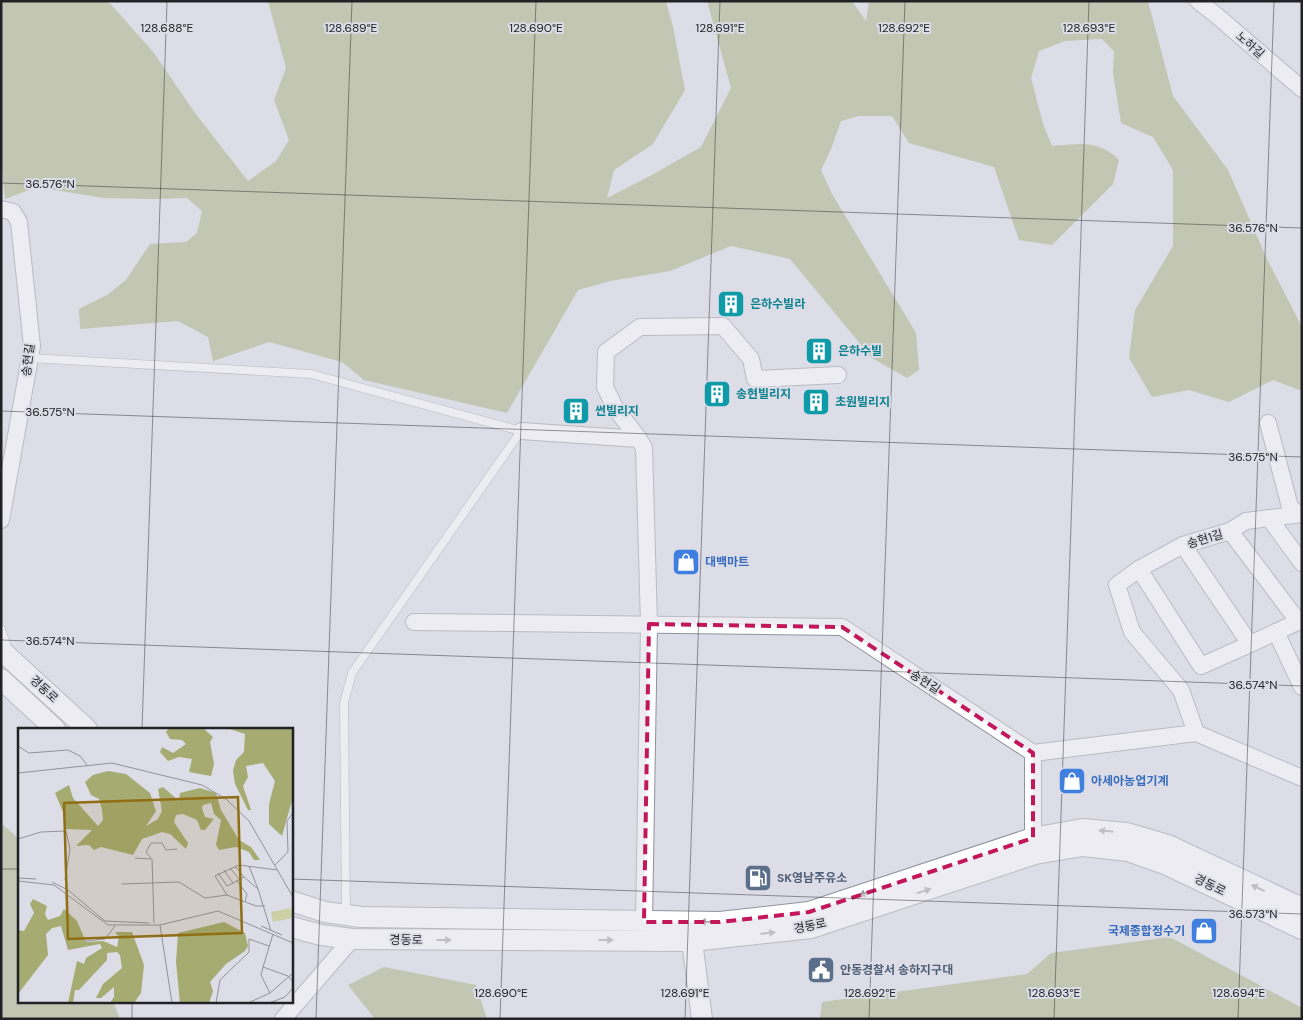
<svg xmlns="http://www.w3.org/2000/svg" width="1303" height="1020" viewBox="0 0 1303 1020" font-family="'DM Sans','Noto Sans KR',sans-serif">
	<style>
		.forest { fill: #a5ab71 }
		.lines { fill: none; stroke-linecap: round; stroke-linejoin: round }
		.service-casing { stroke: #91929c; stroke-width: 9 }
		.minor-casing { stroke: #91929c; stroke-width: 18 }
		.tertiary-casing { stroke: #91929c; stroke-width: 22 }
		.service { stroke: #fff; stroke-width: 8 }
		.minor { stroke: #fff; stroke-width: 16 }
		.tertiary { stroke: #fff; stroke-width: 20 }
		.oneway { fill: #9c9c9d }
		.marked { fill: none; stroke: #c2185b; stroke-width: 4; stroke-dasharray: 10 6; stroke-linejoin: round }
		.ticks { fill: none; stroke: #222226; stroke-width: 1; stroke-opacity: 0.45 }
		.labels { text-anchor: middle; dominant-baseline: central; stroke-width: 4; stroke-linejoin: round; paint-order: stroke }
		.street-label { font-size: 12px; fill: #222226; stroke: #dddde8 }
		.culture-label { font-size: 12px; font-weight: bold; fill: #0d838f; stroke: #dddde8; text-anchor: start }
		.shop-label { font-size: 12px; font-weight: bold; fill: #366cbe; stroke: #dddde8; text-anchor: start }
		.service-label { font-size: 12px; font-weight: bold; fill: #4e5e75; stroke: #dddde8; text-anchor: start }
		.inset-road { fill: none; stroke: #92929a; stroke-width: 1 }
		.view { fill: #906e13; fill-opacity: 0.15; stroke: #906e13; stroke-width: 2.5 }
		.inset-edge { fill: none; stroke: #222226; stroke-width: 2.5 }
		.ticks-label { font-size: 12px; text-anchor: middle; fill: #222226; stroke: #dddde8; stroke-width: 4; stroke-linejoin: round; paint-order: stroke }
	</style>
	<rect width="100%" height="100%" fill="#dddde8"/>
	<g class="forest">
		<path d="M 1,1 L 108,1 L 154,53 L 195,113 L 248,181 L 276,161 L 289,140 L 274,100 L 286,68 L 268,1 L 666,1 L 673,27 L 685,90 L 653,144 L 614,170 L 607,198 L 650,176 L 701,147 L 731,88 L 707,1 L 852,1 L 866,21 L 869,1 L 1148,1 L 1173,96 L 1228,170 L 1267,259 L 1302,327 L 1302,391 L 1273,380 L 1229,402 L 1189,390 L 1152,397 L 1129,358 L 1135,310 L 1173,246 L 1173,170 L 1153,137 L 1121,123 L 1113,73 L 1114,51 L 1102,39 L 1065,41 L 1039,51 L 1031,78 L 1043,124 L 1052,146 C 1078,144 1098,139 1119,160 L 1113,184 L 1052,245 L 1019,240 L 994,167 L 909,143 L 892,116 L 859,116 L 841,121 L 831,149 L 821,170 L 832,194 L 916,333 L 919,370 L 907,378 L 872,358 L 790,259 L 731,246 L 670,271 L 610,281 L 578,290 L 507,413 L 364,380 L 342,362 L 269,342 L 213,361 L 208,337 L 178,321 L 80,329 L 79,309 L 107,295 L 126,280 L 150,244 L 186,242 L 197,233 L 202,211 L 187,198 L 154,199 L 103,198 L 37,187 L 5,199 L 1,160 Z"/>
		<polygon points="1,823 19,839 19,1001 113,1001 120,1019 1,1019"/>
		<polygon points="1170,937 1302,1008 1302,1019 820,1019 822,1002 1027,974 1051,953"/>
		<polygon points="384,967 476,985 487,1019 375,1019 348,985"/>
	</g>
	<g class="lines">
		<g class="service-casing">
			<g id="service">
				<polyline points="30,358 311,374 521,431 352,673 344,703 346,914"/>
				<polyline points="1,629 8,650"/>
			</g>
		</g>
		<g class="minor-casing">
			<g id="minor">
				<polyline points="1198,1 1216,15 1302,89"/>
				<polyline points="1,209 13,212 19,222 32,346 1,520"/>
				<polyline points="1268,423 1290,507 1298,514"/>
				<polyline points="521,431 639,439 644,448 649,624 644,922"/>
				<polyline points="639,439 615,408 605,387 606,352 640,327 723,326 751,359 755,379 838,375"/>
				<polyline points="1302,514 1246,521 1230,531 1183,545 1139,569 1117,585 1132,632 1181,690 1196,733 1302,778"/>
				<polyline points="1269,518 1302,563"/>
				<polyline points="1230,531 1298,621"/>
				<polyline points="1183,545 1250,644 1302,620"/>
				<polyline points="1139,569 1201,666 1250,644"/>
				<polyline points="414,622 842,627 1033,753 1196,733"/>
				<polyline points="1276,632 1302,687"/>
				<polyline points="1033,753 1033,838"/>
				<polyline points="283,1019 352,939"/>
			</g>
		</g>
		<g class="tertiary-casing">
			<g id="tertiary">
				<polyline points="1,650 87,729"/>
				<polyline points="1,679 55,729"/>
				<polyline points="291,901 325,912 361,917 720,922 809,912 1033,838 1082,829 1127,833 1168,845 1302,908"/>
				<polyline points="291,927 321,935 352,939 692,941 811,928 1035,854 1083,846 1128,851 1165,864 1302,929"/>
				<polyline points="692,941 702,1019"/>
			</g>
		</g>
		<use href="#service" class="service"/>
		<use href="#minor" class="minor"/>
		<use href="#tertiary" class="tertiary"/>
	</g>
	<defs><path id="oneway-solid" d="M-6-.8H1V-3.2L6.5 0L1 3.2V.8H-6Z" transform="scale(1.25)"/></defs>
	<g class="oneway">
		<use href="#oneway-solid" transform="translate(1106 831) rotate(-174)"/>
		<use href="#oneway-solid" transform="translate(1258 888) rotate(-155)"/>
		<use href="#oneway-solid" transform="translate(924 891) rotate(-18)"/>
		<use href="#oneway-solid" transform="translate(866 893) rotate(162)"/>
		<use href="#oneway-solid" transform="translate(707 922) rotate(-180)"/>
		<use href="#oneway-solid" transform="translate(768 933) rotate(-6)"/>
		<use href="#oneway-solid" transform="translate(444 940)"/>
		<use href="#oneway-solid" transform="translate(606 940)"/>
	</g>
	<path d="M0 0H1303V1020H0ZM 649,624 L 842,627 L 1033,753 L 1033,838 L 809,912 L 720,922 L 644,922 Z" fill="#dddde8" fill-opacity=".55" fill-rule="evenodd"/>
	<path class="marked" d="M 649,624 L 842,627 L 1033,753 L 1033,838 L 809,912 L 720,922 L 644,922 Z"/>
	<path class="ticks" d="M 1,183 L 1302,228M 1,411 L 1302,457M 1,640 L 1302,686M 142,729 L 167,1M 1,869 L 19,869M 291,879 L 1302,914M 132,1019 L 132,1001M 316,1019 L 352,1M 500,1019 L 536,1M 685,1019 L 720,1M 869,1019 L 905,1M 1054,1019 L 1089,1M 1238,1019 L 1274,1"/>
	<defs>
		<g id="building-square" transform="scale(1.4375)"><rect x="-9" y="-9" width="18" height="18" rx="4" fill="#0f9aa8" stroke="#dddde8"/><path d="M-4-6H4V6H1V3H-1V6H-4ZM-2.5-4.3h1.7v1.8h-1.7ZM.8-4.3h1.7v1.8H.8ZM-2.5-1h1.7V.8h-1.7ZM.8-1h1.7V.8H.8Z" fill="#fff"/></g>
		<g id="shop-square" transform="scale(1.4375)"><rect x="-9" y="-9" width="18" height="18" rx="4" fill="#3f7fe0" stroke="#dddde8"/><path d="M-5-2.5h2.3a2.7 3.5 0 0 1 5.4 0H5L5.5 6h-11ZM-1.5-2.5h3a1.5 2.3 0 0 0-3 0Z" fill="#fff"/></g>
		<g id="fuel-square" transform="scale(1.4375)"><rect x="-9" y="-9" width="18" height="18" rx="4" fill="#5c6f8a" stroke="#dddde8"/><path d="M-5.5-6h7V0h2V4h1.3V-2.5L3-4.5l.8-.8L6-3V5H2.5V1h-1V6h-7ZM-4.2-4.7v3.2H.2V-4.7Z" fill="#fff"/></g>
		<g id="civic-square" transform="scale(1.4375)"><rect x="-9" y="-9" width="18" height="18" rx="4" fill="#5c6f8a" stroke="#dddde8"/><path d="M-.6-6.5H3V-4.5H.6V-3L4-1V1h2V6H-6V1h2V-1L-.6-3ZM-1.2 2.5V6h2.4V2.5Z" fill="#fff"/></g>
	</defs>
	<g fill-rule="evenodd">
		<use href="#building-square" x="731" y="304"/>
		<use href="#building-square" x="819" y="351"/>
		<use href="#building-square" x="717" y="394"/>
		<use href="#building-square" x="816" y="402"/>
		<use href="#building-square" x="576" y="411"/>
		<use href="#shop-square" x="686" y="562"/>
		<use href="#shop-square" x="1072" y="781"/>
		<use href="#fuel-square" x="758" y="878"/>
		<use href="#shop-square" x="1204" y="931"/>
		<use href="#civic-square" x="821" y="970"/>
	</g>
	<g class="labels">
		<g class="street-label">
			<text transform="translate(1250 45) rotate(41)">노하길</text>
			<text transform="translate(28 360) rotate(-83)">송현길</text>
			<text transform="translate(1205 539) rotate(-17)">송현1길</text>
			<text transform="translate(925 682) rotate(33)">송현길</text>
			<text transform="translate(44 689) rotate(43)">경동로</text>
			<text transform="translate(1210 885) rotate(26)">경동로</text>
			<text transform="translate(810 926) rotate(-12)">경동로</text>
			<text x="406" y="940">경동로</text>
		</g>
		<g class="culture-label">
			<text x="750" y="304">은하수빌라</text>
			<text x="838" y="351">은하수빌</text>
			<text x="736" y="394">송현빌리지</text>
			<text x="835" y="402">초원빌리지</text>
			<text x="595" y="411">썬빌리지</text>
		</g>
		<g class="shop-label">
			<text x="705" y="562">대백마트</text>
			<text x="1091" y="781">아세아농업기계</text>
			<text x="1185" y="931" text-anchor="end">국제종합정수기</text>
		</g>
		<g class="service-label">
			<text x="777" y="878">SK영남주유소</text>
			<text x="840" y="970">안동경찰서 송하지구대</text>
		</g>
	</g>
	<g transform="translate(18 728)">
		<rect width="275" height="275" fill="#dddde8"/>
		<path d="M 273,180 L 275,190 L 255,194 L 253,184 Z" fill="#cbd1a4"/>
		<path d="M 151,0 L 185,0 L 195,9 L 192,14 L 196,36 L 193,48 L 171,44 L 174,31 L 161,29 L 150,33 L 142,24 L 144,19 L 155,25 L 168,16 L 164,12 L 152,11 L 148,4 ZM 209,0 L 275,0 L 275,69 L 264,108 L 251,96 L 251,76 L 257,53 L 245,35 L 228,38 L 230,49 L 225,58 L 233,82 L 230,82 L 217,56 L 215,43 L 218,32 L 226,24 L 227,6 ZM 90,43 L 108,46 L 132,65 L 138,83 L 128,98 L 140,91 L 144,83 L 140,61 L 145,59 L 161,73 L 162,65 L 182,60 L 198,65 L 203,82 L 221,112 L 233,119 L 242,132 L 236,132 L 231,124 L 218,119 L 201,122 L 198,117 L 203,92 L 196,86 L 193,75 L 185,77 L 184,80 L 187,89 L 196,91 L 187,102 L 183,102 L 179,92 L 165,86 L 158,87 L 156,94 L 170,115 L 168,121 L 152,106 L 144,104 L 124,111 L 115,127 L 83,119 L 76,122 L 71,117 L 58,118 L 74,102 L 47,101 L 45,84 L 37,65 L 51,57 L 55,70 L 80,98 L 85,92 L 84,82 L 81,71 L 73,67 L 67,54 L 75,47 ZM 15,171 L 29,178 L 27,186 L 30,192 L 42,188 L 46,181 L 59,193 L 68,214 L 85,213 L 99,219 L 101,209 L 97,204 L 114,204 L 126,237 L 123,265 L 116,275 L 92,275 L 96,269 L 96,259 L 83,270 L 78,270 L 85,256 L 104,240 L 102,227 L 99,224 L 89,225 L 89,232 L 61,262 L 57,262 L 55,275 L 50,275 L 59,233 L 66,236 L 68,230 L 84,220 L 82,216 L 50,222 L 43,198 L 34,200 L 28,206 L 30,227 L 0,266 L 0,202 L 6,203 L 16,185 L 12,176 ZM 206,194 L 227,205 L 230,218 L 227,223 L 208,236 L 192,254 L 195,263 L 191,275 L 162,275 L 158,234 L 160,205 Z" fill="#a5ab71"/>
		<path class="inset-road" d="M 0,18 L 11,25 L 50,22 L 62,28 L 69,37M 0,45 L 94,35 L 184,57 L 208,71 L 231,93 L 275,169M 0,111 L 23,104 L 48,103 L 52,121 L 47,152M 117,130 L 134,131 L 136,195M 133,130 L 128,124 L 133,115 L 144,115 L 148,122 L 159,121M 257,137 L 270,124 L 269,93 L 275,85M 231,138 L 240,161M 212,140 L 222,152M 206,142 L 215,155 L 226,149 L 217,138M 200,145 L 209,158 L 215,155M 226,149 L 240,161 L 253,203M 0,150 L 18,151M 0,153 L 36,157 L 90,197 L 142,197 L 200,183 L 275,215M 219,153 L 229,166 L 227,174M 34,154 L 50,162 L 87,193 L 131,195M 104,156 L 161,154 L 187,170 L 209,167M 247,178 L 238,178 L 209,167 L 197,148 L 221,137 L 259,142M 142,197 L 154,275M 243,198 L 264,207M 255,206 L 245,239 L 270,248 L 275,254M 67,213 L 87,211 L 97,198M 245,239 L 243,247 L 252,265M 198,275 L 202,252 L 231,224 L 231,211 L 251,218M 230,275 L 252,265 L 275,245M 251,275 L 267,269 L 275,260"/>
		<path class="view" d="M 220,69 L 224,205 L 50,211 L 46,75 Z"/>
		<rect width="275" height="275" class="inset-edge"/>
	</g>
	<g class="ticks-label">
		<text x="167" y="32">128.688°E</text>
		<text x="351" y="32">128.689°E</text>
		<text x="536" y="32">128.690°E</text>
		<text x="720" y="32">128.691°E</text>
		<text x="904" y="32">128.692°E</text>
		<text x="1089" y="32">128.693°E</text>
		<text x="50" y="188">36.576°N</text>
		<text x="1253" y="232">36.576°N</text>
		<text x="50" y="416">36.575°N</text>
		<text x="1253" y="461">36.575°N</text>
		<text x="50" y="645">36.574°N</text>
		<text x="1253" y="689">36.574°N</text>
		<text x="1253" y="918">36.573°N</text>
		<text x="501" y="997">128.690°E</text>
		<text x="685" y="997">128.691°E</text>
		<text x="870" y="997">128.692°E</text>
		<text x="1054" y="997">128.693°E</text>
		<text x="1239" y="997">128.694°E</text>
	</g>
	<rect width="1303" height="1020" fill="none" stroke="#222226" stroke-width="5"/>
</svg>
